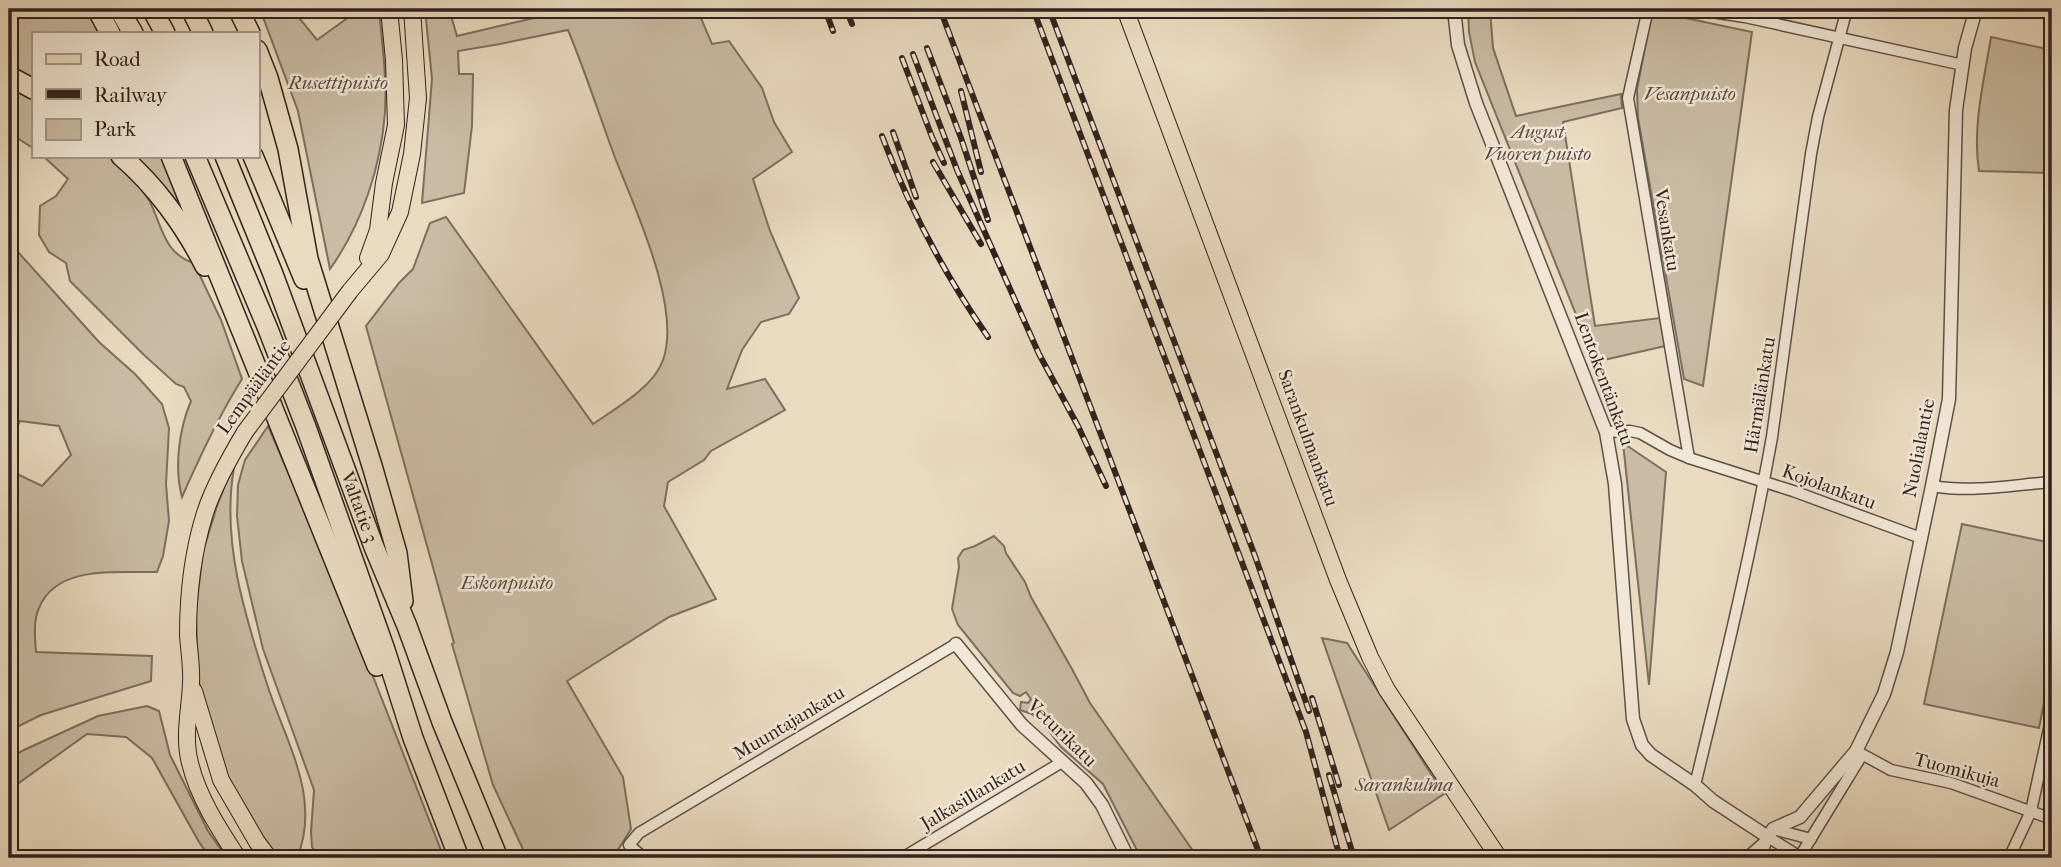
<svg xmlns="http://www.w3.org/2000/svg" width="2061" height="867" viewBox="0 0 2061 867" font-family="'IM FELL French Canon',serif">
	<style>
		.green { fill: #cabba4; stroke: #7d6e60; stroke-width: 2 }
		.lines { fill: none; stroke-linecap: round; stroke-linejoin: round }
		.minor-casing { stroke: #5e5046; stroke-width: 13 }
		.tertiary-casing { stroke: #5e5046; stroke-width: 15 }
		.primary-casing { stroke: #30221d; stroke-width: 18 }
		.motorway-casing { stroke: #30221d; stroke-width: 22 }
		.minor { stroke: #f1e7d6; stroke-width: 10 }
		.tertiary { stroke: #f1e7d6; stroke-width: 12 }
		.primary { stroke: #eadac0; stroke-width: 16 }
		.motorway { stroke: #eadac0; stroke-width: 19 }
		.rail-casing { stroke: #30221d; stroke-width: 6 }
		.rail { stroke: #f1e7d6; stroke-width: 3.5; stroke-dasharray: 10; stroke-linecap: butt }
		.primary-bridge-casing { stroke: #30221d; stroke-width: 18; stroke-linecap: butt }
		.primary-bridge { stroke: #eadac0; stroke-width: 16 }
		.labels { text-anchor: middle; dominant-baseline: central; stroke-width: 5; stroke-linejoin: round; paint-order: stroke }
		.park-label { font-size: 19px; font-style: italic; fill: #56483f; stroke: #f1e7d6 }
		.street-label { font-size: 19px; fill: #30221d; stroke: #f1e7d6 }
	</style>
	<rect width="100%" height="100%" fill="#eadac0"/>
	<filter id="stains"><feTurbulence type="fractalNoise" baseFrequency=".00286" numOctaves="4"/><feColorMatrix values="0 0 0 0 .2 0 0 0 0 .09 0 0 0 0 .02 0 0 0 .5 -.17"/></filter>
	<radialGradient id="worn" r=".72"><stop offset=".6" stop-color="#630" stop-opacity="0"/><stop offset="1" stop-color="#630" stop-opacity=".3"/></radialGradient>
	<g class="green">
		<polygon points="9,9 88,9 101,33 33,33 33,84 9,71"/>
		<path d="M 260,9 L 292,9 L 317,40 L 360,9 L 379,9 C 382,43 387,77 385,112 C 381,167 362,224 330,269 L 298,111 Z"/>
		<path d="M 425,9 L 449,9 L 457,36 L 551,14 L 556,9 L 697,9 L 712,44 L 729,41 L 762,88 L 774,122 L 792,152 L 753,179 L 770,231 L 799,298 L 789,314 L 761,322 L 742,350 L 727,389 L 765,379 L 785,410 L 711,451 L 704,460 L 668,482 L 664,506 L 716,599 L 669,617 L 567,681 L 623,777 L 631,829 L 614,856 L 614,858 L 527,858 L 493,785 L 452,644 L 454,643 L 366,326 L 399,283 L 413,269 L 430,223 L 446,217 L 593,424 C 616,408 654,387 663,360 C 682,307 634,207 614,155 C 599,114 585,71 568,30 L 500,44 L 458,51 L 459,74 L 473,74 L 472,126 L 464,193 L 422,203 L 432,79 Z"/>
		<polygon points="1468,9 1490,9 1493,48 1516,116 1621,94 1622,108 1563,122 1595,326 1660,318 1665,346 1595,362 1475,62 1469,32"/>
		<polygon points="1652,11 1752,32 1703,386 1684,379 1638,118 1637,89"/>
		<path d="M 1991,37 L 2052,50 L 2052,173 L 1979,171 C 1972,127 1984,81 1991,37 Z"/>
		<polygon points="9,86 33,99 33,148 9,133"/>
		<path d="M 43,156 L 109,156 C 124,170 140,184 150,202 C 162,226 164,254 194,263 L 221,320 L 242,379 C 218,417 200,456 182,497 C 174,468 179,429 191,401 L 184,387 L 176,384 L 144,355 L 70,281 L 66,263 L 49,252 L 39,235 L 40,206 L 56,196 L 68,179 Z"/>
		<polygon points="129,156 163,156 196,232"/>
		<path d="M 9,242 L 99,342 L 135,374 L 162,404 L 169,428 L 166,484 L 169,521 L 163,556 L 157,572 C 118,573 57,564 39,608 C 33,621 35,639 36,652 L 152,656 L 151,681 L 41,715 L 9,731 L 9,470 L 42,486 L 71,455 L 59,426 L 20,421 L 9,443 Z"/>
		<polygon points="268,426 340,592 444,858 320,858 312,847 311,832 314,790 263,649 242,561 237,516 238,485 245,460"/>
		<polygon points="1623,443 1666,472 1649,685"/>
		<path d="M 232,468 L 234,468 C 221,540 245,616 267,684 C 285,741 322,797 297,858 L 274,858 L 236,798 L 210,731 L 198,678 L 196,610 L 203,552 L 217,506 Z"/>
		<polygon points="1962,524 2052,543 2052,663 2039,728 1924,704"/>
		<polygon points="994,536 1004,546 1006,553 1025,582 1031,597 1072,669 1090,703 1198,858 1141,858 1103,784 1061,747 1043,723 1032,714 1020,710 1021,702 1028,703 1031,699 1026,692 1020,696 1013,693 958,625 952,609 959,567 958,558 963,550 975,546"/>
		<polygon points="1322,638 1347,643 1444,794 1389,830"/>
		<polygon points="147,706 159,711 170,755 208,831 227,858 210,858 199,842 152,758 126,737 87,734 9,790 9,759 24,750 98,716"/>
	</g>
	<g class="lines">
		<g class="minor-casing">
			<g id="minor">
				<polyline points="1648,9 1628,98 1689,458"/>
				<polyline points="1692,9 1745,17 1963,65"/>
				<polyline points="1606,432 1630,431 1640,433 1670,450 1689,458 1793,491 1921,538"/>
				<path d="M 1932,486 C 1973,493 2012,485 2052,482"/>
				<polyline points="1856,751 1891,770 1951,783 2052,819"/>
				<path d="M 1695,785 C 1723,670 1751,554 1772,437 L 1811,154 L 1818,117 L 1847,9"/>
				<polyline points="1773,829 1811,839"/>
				<polyline points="1768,837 1800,857"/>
				<polyline points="644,858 629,845 639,833 956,644"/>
				<polyline points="902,858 1062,762"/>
				<polyline points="1799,858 1862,755"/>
				<polyline points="2009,858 2031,811 2052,715"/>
			</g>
		</g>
		<g class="tertiary-casing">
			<g id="tertiary">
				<polyline points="1454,9 1458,45 1476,103 1606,432 1615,484 1633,719 1642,745 1651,755 1695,785 1713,801 1768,837"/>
				<polyline points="956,644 1022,725 1086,783 1102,805 1128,858"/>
				<polyline points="1748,858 1764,844"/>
				<polyline points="1760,858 1764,844 1773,829 1800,817 1856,751 1884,694 1897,652 1932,486 1949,399 1956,110 1965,48 1976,9"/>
			</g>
		</g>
		<g class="primary-casing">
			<g id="primary">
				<polyline points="1125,9 1338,580 1370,657 1387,690 1499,858"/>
				<polyline points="368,258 378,230 384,183 396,125 394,60 389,9"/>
				<polyline points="350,291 381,254 400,212 412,154 418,98 412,9"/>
				<polyline points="194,691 221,780 257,842 269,858"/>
				<path d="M 238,858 C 219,829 198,797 190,763 C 183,736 190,710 191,683 C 192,667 189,651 188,635 C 188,595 193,551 205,513 C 214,485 230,457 245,432"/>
			</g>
		</g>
		<g class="motorway-casing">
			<g id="motorway">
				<polyline points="97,9 110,33"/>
				<polyline points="119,9 133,33"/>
				<polyline points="152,9 165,33"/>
				<polyline points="191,9 203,33"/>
				<polyline points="238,9 250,33"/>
				<polyline points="257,50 268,78 288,149 308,259 373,469 397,553 403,601"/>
				<polyline points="9,76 33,89"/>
				<path d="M 121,156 C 155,185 185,226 205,266"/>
				<polyline points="171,156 377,666"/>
				<polyline points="195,156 268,329 306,427 385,650 413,738 459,858"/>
				<path id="s1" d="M 225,156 L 273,274 L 374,547 L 407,626 L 442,722 L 498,858"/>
				<polyline points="253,156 304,279"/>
			</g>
		</g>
		<use href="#minor" class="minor"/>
		<use href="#tertiary" class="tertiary"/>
		<use href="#primary" class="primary"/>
		<use href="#motorway" class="motorway"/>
		<g class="rail-casing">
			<g id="rail">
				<polyline points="825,9 833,31"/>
				<polyline points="846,9 852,24"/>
				<polyline points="940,9 1261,858"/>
				<polyline points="1033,9 1306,732 1340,858"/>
				<polyline points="1049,9 1255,556 1309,711"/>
				<polyline points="927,48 961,138 988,220"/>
				<polyline points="913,54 957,170 1039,354 1078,426 1106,486"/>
				<polyline points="902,58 932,137 944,163"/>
				<polyline points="961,91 981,172"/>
				<polyline points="893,132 916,197"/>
				<path d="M 882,136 C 909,208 945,275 988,337"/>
				<polyline points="933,162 981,244"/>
				<polyline points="1312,698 1339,785"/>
				<polyline points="1329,775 1354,858"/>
			</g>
		</g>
		<use href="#rail" class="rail"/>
		<g class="primary-bridge-casing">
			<polyline id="primary-bridge" points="245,432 350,291"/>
		</g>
		<use href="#primary-bridge" class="primary-bridge"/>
	</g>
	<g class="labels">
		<g class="park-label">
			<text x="338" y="83">Rusettipuisto</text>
			<text x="1690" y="94">Vesanpuisto</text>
			<text x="1538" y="132">August<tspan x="1538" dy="22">Vuoren puisto</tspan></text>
			<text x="507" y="583">Eskonpuisto</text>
			<text x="1404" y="785">Sarankulma</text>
		</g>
		<g class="street-label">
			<text transform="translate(1667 230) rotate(81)">Vesankatu</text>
			<text transform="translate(1604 379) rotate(70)">Lentokentänkatu</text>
			<text transform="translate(254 387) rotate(-54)">Lempääläntie</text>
			<text transform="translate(1760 395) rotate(-81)">Härmälänkatu</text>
			<text transform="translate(1308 438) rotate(70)">Sarankulmankatu</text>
			<text transform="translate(1919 448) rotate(-79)">Nuolialantie</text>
			<text transform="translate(1829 487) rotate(20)">Kojolankatu</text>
			<text stroke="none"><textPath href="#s1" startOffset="376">Valtatie 3</textPath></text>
			<text transform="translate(789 723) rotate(-31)">Muuntajankatu</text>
			<text transform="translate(1062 733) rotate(44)">Veturikatu</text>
			<text transform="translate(1957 770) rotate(15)">Tuomikuja</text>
			<text transform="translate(973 795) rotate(-31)">Jalkasillankatu</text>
		</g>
	</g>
	<rect width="2061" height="867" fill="none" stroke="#eadac0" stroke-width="35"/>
	<rect x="10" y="10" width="2040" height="846" fill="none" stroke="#30221d" stroke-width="3.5"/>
	<rect x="18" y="18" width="2026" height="832" fill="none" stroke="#30221d" stroke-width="2"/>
	<rect x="32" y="32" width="228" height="126" fill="#f1e7d6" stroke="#a4988c" stroke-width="2"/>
	<rect x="46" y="54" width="35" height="10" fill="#eadac0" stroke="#a4988c" stroke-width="2"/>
	<text x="94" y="66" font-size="21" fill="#30221d">Road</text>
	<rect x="46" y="89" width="35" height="10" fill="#30221d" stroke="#a4988c" stroke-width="2"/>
	<text x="94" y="102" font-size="21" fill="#30221d">Railway</text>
	<rect x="46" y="119" width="35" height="21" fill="#cabba4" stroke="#a4988c" stroke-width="2"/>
	<text x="94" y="136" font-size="21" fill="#30221d">Park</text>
	<rect width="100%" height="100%" filter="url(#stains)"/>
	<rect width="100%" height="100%" fill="url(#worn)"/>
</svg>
